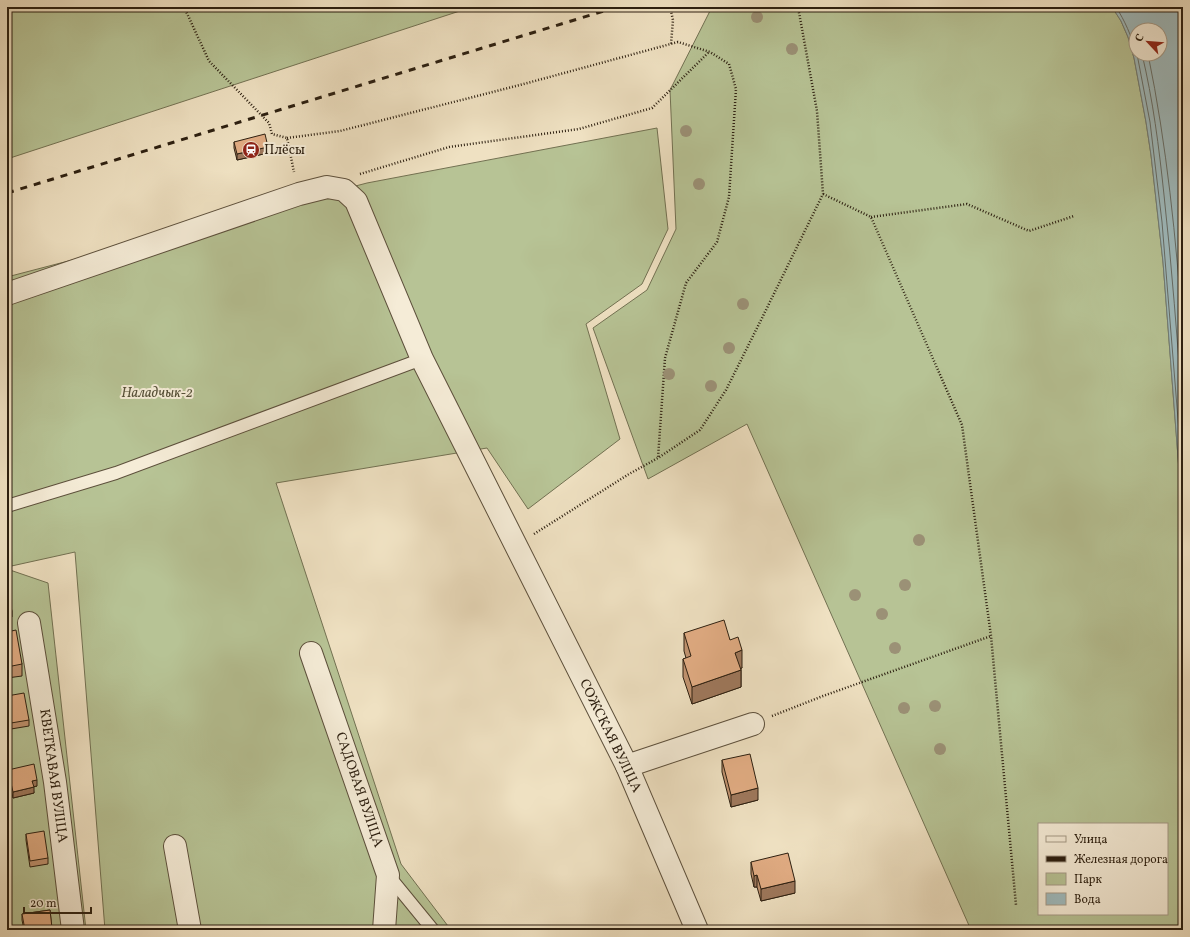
<svg xmlns="http://www.w3.org/2000/svg" width="1190" height="937" viewBox="0 0 1190 937" font-family="Vollkorn,serif">
	<style>
		.green { fill: #b7c395; stroke: #727152; fill-rule: evenodd }
		.water { fill: #9fbbbe; stroke: #717d78; fill-rule: evenodd }
		.lines { fill: none; stroke-linecap: round; stroke-linejoin: round }
		.shore { stroke: #666d67; stroke-width: 1 }
		.lane-casing { stroke: #5d503c; stroke-width: 14 }
		.street-casing { stroke: #5d503c; stroke-width: 24 }
		.path { stroke: #2c1f10; stroke-width: 2.5; stroke-dasharray: 1 2; stroke-linecap: butt }
		.lane { stroke: #f5ecd7; stroke-width: 12 }
		.street { stroke: #f5ecd7; stroke-width: 22 }
		.rail { stroke: #2c1f10; stroke-width: 3; stroke-dasharray: 7 7; stroke-linecap: butt }
		.tree { fill: #9b9176 }
		.wall { fill: #c29471; stroke: #2c1f10 }
		.shaded-wall { fill: #9e785c; stroke: #2c1f10 }
		.building { fill: #e1ac83; stroke: #2c1f10 }
		.labels { text-anchor: middle; dominant-baseline: central; stroke-width: 4; stroke-linejoin: round; paint-order: stroke }
		.poi-label { font-size: 14px; fill: #2c1f10; stroke: #f5ecd7; text-anchor: start }
		.park-label { font-size: 14px; font-style: italic; fill: #565038; stroke: #f5ecd7 }
		.street-label { font-size: 14px; fill: #2c1f10; stroke: #f5ecd7 }
	</style>
	<rect width="100%" height="100%" fill="#efe1c2"/>
	<filter id="stains"><feTurbulence type="fractalNoise" baseFrequency=".005" numOctaves="4"/><feColorMatrix values="0 0 0 0 .2 0 0 0 0 .09 0 0 0 0 .02 0 0 0 .5 -.17"/></filter>
	<radialGradient id="worn" r=".72"><stop offset=".6" stop-color="#630" stop-opacity="0"/><stop offset="1" stop-color="#630" stop-opacity=".3"/></radialGradient>
	<g class="green">
		<polygon points="7,7 472,7 7,159"/>
		<path d="M 712,7 L 1112,7 L 1121,21 L 1128,37 L 1134,58 L 1146,122 L 1151,155 L 1163,262 L 1183,522 L 1183,930 L 971,930 L 747,424 L 648,479 L 593,328 L 647,290 L 676,229 L 670,90 ZM 1039,824 L 1167,824 L 1167,914 L 1039,914 Z"/>
		<polygon points="657,128 668,229 642,284 586,324 620,439 528,509 487,448 276,483 401,864 451,930 105,930 75,552 7,567 7,277 367,183"/>
		<polygon points="7,569 48,583 86,930 7,930"/>
	</g>
	<path class="water" d="M 1112,7 L 1183,7 L 1183,522 L 1163,262 L 1151,155 L 1146,122 L 1134,58 L 1128,37 L 1121,21 ZM 1136,30 L 1160,30 L 1160,54 L 1136,54 Z"/>
	<g class="lines">
		<g class="shore">
			<path d="M 1116,7 C 1125,21 1131,35 1136,52"/>
			<polyline points="1137,54 1150,122 1162,222 1183,481"/>
			<path d="M 1142,54 C 1153,100 1159,147 1164,195 C 1172,267 1177,339 1183,412"/>
			<path d="M 1148,54 C 1167,146 1176,239 1183,333"/>
		</g>
		<g class="lane-casing">
			<g id="lane">
				<polyline points="7,506 116,473 422,359"/>
				<polyline points="388,875 433,930"/>
			</g>
		</g>
		<g class="street-casing">
			<g id="street">
				<polyline points="7,294 299,194 327,187 344,190 356,201 422,359 627,766 697,930"/>
				<polyline points="29,623 55,782 73,930"/>
				<polyline points="311,653 388,875 384,930"/>
				<polyline points="627,766 753,724"/>
				<polyline points="175,846 190,930"/>
			</g>
		</g>
		<g class="path">
			<polyline points="184,7 209,61 269,123 272,134 287,138 294,172"/>
			<polyline points="670,7 673,20 671,44"/>
			<polyline points="287,138 340,131 520,85 678,42 710,52 729,64 736,89 729,197 717,242 686,283 665,358 658,458"/>
			<polyline points="360,174 449,147 579,129 652,108 709,52"/>
			<polyline points="823,194 871,217 962,425 991,636 1016,905"/>
			<polyline points="871,217 967,204 1029,231 1074,216"/>
			<polyline points="534,534 629,474 658,458 700,430 726,390 763,316 823,194 817,111 798,7"/>
			<polyline points="772,716 823,696 991,636"/>
		</g>
		<use href="#lane" class="lane"/>
		<use href="#street" class="street"/>
		<polyline class="rail" points="7,193 617,7"/>
	</g>
	<g class="tree">
		<circle cx="757" cy="17" r="6"/>
		<circle cx="792" cy="49" r="6"/>
		<circle cx="686" cy="131" r="6"/>
		<circle cx="699" cy="184" r="6"/>
		<circle cx="743" cy="304" r="6"/>
		<circle cx="729" cy="348" r="6"/>
		<circle cx="669" cy="374" r="6"/>
		<circle cx="711" cy="386" r="6"/>
		<circle cx="919" cy="540" r="6"/>
		<circle cx="905" cy="585" r="6"/>
		<circle cx="855" cy="595" r="6"/>
		<circle cx="882" cy="614" r="6"/>
		<circle cx="895" cy="648" r="6"/>
		<circle cx="935" cy="706" r="6"/>
		<circle cx="904" cy="708" r="6"/>
		<circle cx="940" cy="749" r="6"/>
	</g>
	<g class="wall">
		<polygon points="234,142 268,153 237,160 234,148"/>
		<polygon points="7,632 22,664 22,676 7,678"/>
		<polygon points="684,633 730,640 742,668 741,668 741,687 692,704 683,677 683,659 686,658 684,651"/>
		<polygon points="7,696 29,720 29,726 11,729 7,708"/>
		<polygon points="722,760 758,800 731,807 722,772"/>
		<polygon points="8,770 37,786 33,787 34,793 13,798 8,777"/>
		<polygon points="26,834 48,858 48,864 30,867 26,840"/>
		<polygon points="751,862 795,893 761,901 757,887 754,887 751,874"/>
		<polygon points="50,910 52,930 24,930 22,920 22,914"/>
	</g>
	<g class="shaded-wall">
		<polygon points="268,147 268,153 237,160 237,154"/>
		<polygon points="12,611 12,617 7,618 7,612"/>
		<polygon points="742,650 742,668 735,670 735,653"/>
		<polygon points="741,670 741,687 692,704 692,687"/>
		<polygon points="37,780 37,786 32,787 32,781"/>
		<polygon points="34,787 34,793 13,798 13,792"/>
		<polygon points="758,788 758,800 731,807 731,795"/>
		<polygon points="757,875 757,887 754,887 754,876"/>
		<polygon points="795,881 795,893 761,901 761,889"/>
	</g>
	<g class="building">
		<polygon points="265,134 268,147 237,154 234,142"/>
		<polygon points="7,596 8,596 12,611 7,612"/>
		<polygon points="724,620 730,640 738,637 742,650 735,653 741,670 692,687 683,659 691,656 684,633"/>
		<polygon points="16,630 22,664 7,667 7,632"/>
		<polygon points="24,693 29,720 11,723 7,702 7,696"/>
		<polygon points="750,754 758,788 731,795 722,760"/>
		<polygon points="34,764 37,780 32,781 34,787 13,792 8,770"/>
		<polygon points="44,831 48,858 30,861 26,834"/>
		<polygon points="788,853 795,881 761,889 757,875 754,876 751,862"/>
		<polygon points="50,910 52,928 40,930 25,930 22,914"/>
	</g>
	<defs>
		<g id="station-disc" transform="scale(0.9)"><circle r="9.5" fill="#8f2418" stroke="#f5ecd7"/><path d="M-3-6H3Q5-6 5-4V2Q5 4 3 4L4.5 6H3L1.5 4h-3L-3 6H-4.5L-3 4Q-5 4-5 2V-4Q-5-6-3-6ZM-3.5-4v3h7v-3ZM-3.5 1v1.5H-2V1ZM2 1v1.5H3.5V1Z" fill="#fff"/></g>
	</defs>
	<g fill-rule="evenodd">
		<use href="#station-disc" x="251" y="150"/>
	</g>
	<g class="labels">
		<g class="poi-label">
			<text x="264" y="150">Плёсы</text>
		</g>
		<g class="park-label">
			<text x="157" y="393">Наладчык-2</text>
		</g>
		<g class="street-label">
			<text transform="translate(610 736) rotate(64)">СОЖСКАЯ ВУЛІЦА</text>
			<text transform="translate(53 776) rotate(82)">КВЕТКАВАЯ ВУЛІЦА</text>
			<text transform="translate(359 790) rotate(71)">САДОВАЯ ВУЛІЦА</text>
		</g>
	</g>
	<rect width="1190" height="937" fill="none" stroke="#efe1c2" stroke-width="24"/>
	<rect x="8" y="8" width="1174" height="921" fill="none" stroke="#2c1f10" stroke-width="2"/>
	<rect x="12" y="12" width="1166" height="913" fill="none" stroke="#2c1f10"/>
	<rect x="1038" y="823" width="130" height="92" fill="#f5ecd7" stroke="#a59a87"/>
	<rect x="1046" y="836" width="20" height="6" fill="#f5ecd7" stroke="#a59a87"/>
	<text x="1074" y="843" font-size="12" fill="#2c1f10">Улица</text>
	<rect x="1046" y="856" width="20" height="6" fill="#2c1f10" stroke="#a59a87"/>
	<text x="1074" y="863" font-size="12" fill="#2c1f10">Железная дорога</text>
	<rect x="1046" y="873" width="20" height="12" fill="#b7c395" stroke="#a59a87"/>
	<text x="1074" y="883" font-size="12" fill="#2c1f10">Парк</text>
	<rect x="1046" y="893" width="20" height="12" fill="#9fbbbe" stroke="#a59a87"/>
	<text x="1074" y="903" font-size="12" fill="#2c1f10">Вода</text>
	<g transform="translate(1148 42) rotate(296)"><circle r="19" fill="#f5ecd7" stroke="#a59a87"/>
	<path d="M0-3L7 15L0 10L-7 15Z" fill="#8f2418"/>
	<text y="-6" font-size="11" font-weight="bold" text-anchor="middle" fill="#2c1f10">С</text>
	</g>
	<path d="M24 907v6h67v-6" fill="none" stroke="#2c1f10" stroke-width="2"/>
	<text x="30" y="907" font-size="12" fill="#2c1f10" stroke="#f5ecd7" stroke-width="3" paint-order="stroke">20 m</text>
	<rect width="100%" height="100%" filter="url(#stains)"/>
	<rect width="100%" height="100%" fill="url(#worn)"/>
</svg>
